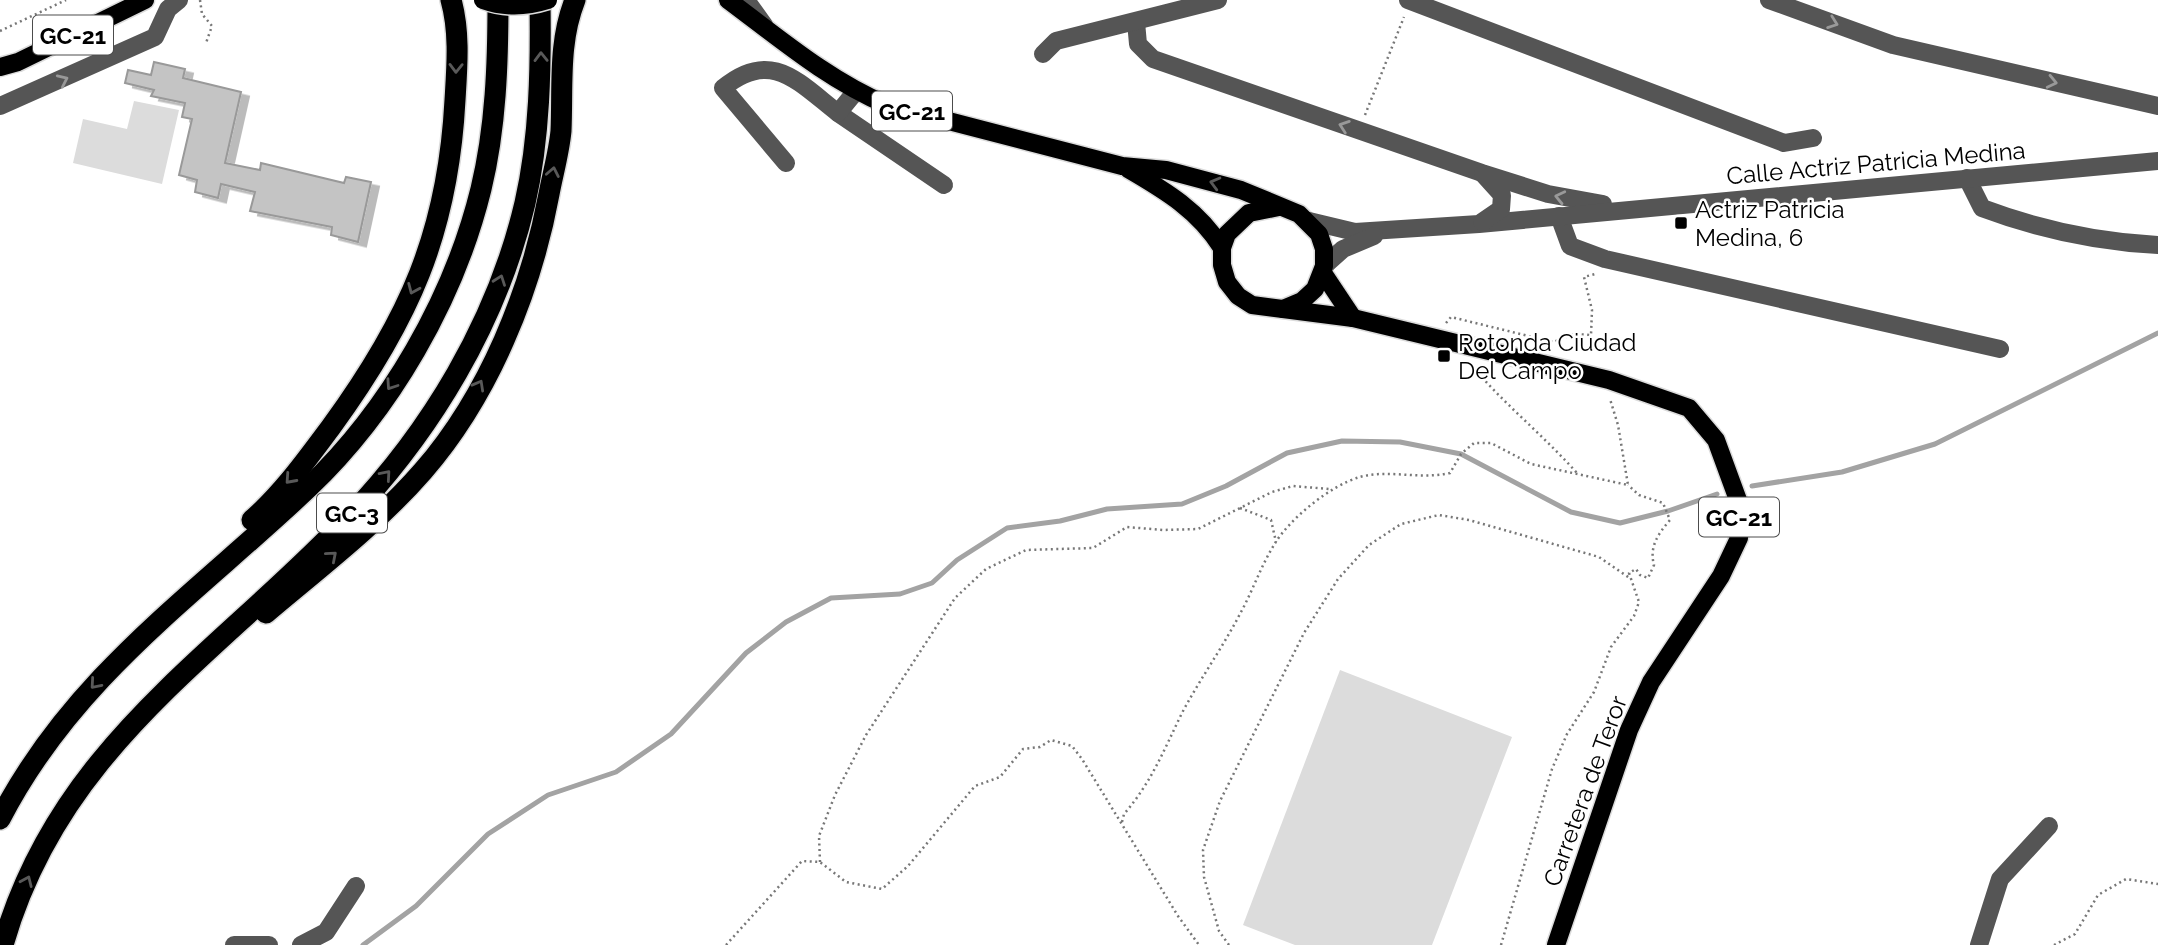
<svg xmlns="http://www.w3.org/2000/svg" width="2158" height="945" viewBox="0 0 2158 945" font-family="Raleway,sans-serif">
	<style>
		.green { fill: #dcdcdc }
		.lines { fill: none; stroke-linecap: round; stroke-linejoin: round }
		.stream { stroke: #a3a3a3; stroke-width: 5 }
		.building { fill: #c4c4c4; stroke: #999; stroke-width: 2; filter: url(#shadow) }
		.major-casing { stroke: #dbdbdb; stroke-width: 21 }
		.highway-casing { stroke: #dbdbdb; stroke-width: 24 }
		.path { stroke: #777; stroke-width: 2.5; stroke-dasharray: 2 3.5; stroke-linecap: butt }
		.minor { stroke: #555; stroke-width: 18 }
		.major { stroke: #000; stroke-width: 18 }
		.highway { stroke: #000; stroke-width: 21 }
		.major-bridge-casing { stroke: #dbdbdb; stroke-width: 21; stroke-linecap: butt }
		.major-bridge { stroke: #000; stroke-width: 18 }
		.oneway { stroke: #999 }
		.oneway2 { stroke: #595959 }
		.poi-dot { fill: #000; stroke: #fff; stroke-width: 2.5 }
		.labels { text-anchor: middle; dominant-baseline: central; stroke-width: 5; stroke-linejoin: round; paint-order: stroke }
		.shield { fill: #fff; stroke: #4c4c4c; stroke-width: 2 }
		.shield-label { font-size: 23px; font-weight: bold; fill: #000 }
		.street-label { font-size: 24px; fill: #000; stroke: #fff }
		.poi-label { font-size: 24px; fill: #000; stroke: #fff; text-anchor: start }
	</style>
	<defs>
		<filter id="shadow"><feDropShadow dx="8" dy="4.5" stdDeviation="0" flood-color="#0004"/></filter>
	</defs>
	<rect width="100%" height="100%" fill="#fff"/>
	<g class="green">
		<polygon points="134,101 179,110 162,184 73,163 83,119 127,129"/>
		<polygon points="1340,670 1512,737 1432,945 1295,945 1243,925"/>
	</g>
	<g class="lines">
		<g class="stream">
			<polyline points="1752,486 1842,472 1935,444 2158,333"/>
			<polyline points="363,945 416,906 488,834 548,795 616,772 671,734 746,653 786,622 831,598 900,594 932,583 957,560 1007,528 1060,521 1107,509 1182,504 1226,486 1287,453 1342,441 1400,442 1461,454 1571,512 1620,523 1668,511 1717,494"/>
		</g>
	</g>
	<polygon class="building" points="154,62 185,69 183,78 241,92 225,163 260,170 261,163 344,183 346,177 371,182 358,242 331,235 332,227 250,211 255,192 221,184 218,198 195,192 197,180 179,175 192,119 182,117 185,103 151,96 154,90 125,83 128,70 151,75"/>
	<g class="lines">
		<g class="major-casing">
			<g id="major">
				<path d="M 728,0 C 779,38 828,80 887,105 L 1122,166 L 1166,170 L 1241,190 L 1299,214 L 1319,234 L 1324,249 L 1324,266 L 1315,289 L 1302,301 L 1283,309"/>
				<polyline points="0,67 18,62 145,0"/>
				<path d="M 1128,169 C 1166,191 1199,211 1222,248"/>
				<polyline points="1279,207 1249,213 1227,234 1222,248 1222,265 1227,282 1238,296 1252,305 1353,318 1609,380 1689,408 1716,440 1738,500 1739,538 1721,576 1651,682 1629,730 1556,945"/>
				<polyline points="1323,273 1353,318"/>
			</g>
		</g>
		<g class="highway-casing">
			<g id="highway">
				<path d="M 252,520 C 283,493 307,459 331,427 C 409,320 448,233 455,100 C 457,67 460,32 451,0"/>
				<path d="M 266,613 C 319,568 377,524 423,471 C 489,395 531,291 549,194 C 553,173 559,152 561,131 C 563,86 558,43 575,0"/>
				<path d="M 0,819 C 73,677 195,595 308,488 C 390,410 454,299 481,189 C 496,127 498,63 498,0"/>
				<path d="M 3,945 C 59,748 214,658 346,520 C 431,432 497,322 525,203 C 540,137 541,67 540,0"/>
			</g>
		</g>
		<g class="path">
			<polyline points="200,0 202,14 212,26 206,43"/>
			<polyline points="0,31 66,0"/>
			<polyline points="1365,115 1404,17"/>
			<polyline points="1446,323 1451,317 1553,342 1574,334 1591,335 1592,310 1584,277 1595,274"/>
			<path d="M 1471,365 C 1504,404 1543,435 1577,473"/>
			<polyline points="1240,508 1271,520 1276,542"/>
			<path d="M 1122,822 L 1124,814 C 1151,783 1164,750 1182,713 C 1200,679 1223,647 1241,612 C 1253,590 1261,566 1274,545 C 1289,519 1331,485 1360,477 C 1389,469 1419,480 1450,473 L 1461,454 L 1474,443 L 1491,443 L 1531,464 L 1628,485 L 1618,425 L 1610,399"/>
			<polyline points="820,862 819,836 835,795 866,735 955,598 986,569 1026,550 1093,548 1127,527 1163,530 1198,529 1272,492 1293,486 1329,489"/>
			<polyline points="726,945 802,861 820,862 846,882 882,889 908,866 975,786 1000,777 1023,749 1040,747 1051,740 1072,746 1082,759 1178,916 1199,945"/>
			<polyline points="1229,945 1219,931 1204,877 1203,850 1220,801 1304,633 1338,579 1369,545 1401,524 1439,515 1469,520 1599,557 1631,579"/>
			<path d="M 1501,945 L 1552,769 L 1567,734 L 1594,692 L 1611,647 L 1634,616 L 1639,602 L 1629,573 L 1636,569 L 1640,575 L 1648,578 L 1654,565 C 1649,547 1658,534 1670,520 L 1663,503 L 1639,495 L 1628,485"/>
			<polyline points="2054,945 2075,934 2098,895 2126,879 2158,884"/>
		</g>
		<g class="minor">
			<polyline points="746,0 764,25"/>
			<polyline points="1408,0 1784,143 1813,138"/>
			<polyline points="1769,0 1893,45 2158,106"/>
			<polyline points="1136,22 1138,44 1153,59 1482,173 1548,194 1603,204"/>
			<polyline points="1043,54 1056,41 1218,0"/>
			<polyline points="0,106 155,37 168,9 179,0"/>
			<polyline points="838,113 944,185"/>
			<path d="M 786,163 L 723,88 C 771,48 798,82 838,113 L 856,91"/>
			<path d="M 1967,178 L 1982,208 C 2038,229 2098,242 2158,245"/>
			<polyline points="1559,216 1570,246 1605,259 2000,349"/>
			<polyline points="1309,221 1355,232 1479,224 2158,161"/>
			<polyline points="1482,222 1501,209 1502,195 1483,174"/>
			<polyline points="1324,266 1343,249 1374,236"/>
			<polyline points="234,945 269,945"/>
			<polyline points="301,945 326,932 356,886"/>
			<polyline points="1979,945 2000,879 2049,826"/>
		</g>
		<use href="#major" class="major"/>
		<use href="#highway" class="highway"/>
		<g class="major-bridge-casing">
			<path id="major-bridge" d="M 483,0 C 505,8 526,7 548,0"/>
		</g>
		<use href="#major-bridge" class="major-bridge"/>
	</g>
	<defs><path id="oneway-chevron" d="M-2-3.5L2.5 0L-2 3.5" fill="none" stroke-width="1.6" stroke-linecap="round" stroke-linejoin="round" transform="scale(1.75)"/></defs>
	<g class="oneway">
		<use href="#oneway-chevron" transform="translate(1833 23) rotate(20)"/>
		<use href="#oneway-chevron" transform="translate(63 80) rotate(-25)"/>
		<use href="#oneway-chevron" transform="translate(2052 82) rotate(13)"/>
		<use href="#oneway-chevron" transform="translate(1344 126) rotate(-161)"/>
		<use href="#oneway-chevron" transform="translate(1560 197) rotate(-167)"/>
	</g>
	<g class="oneway2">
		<use href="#oneway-chevron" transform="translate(541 57) rotate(-91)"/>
		<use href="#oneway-chevron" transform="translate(456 68) rotate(91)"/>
		<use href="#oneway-chevron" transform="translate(553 172) rotate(-79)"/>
		<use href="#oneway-chevron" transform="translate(1215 183) rotate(-165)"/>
		<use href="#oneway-chevron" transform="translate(500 280) rotate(-70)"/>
		<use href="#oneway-chevron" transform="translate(413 289) rotate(113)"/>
		<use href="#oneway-chevron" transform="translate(391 385) rotate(124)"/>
		<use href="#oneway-chevron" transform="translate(479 385) rotate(-61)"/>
		<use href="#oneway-chevron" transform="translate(386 475) rotate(-49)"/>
		<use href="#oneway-chevron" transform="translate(290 479) rotate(132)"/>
		<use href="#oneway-chevron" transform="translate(332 556) rotate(-41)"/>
		<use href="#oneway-chevron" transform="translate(95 684) rotate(131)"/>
		<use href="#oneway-chevron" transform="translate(27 881) rotate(-66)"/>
	</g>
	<g class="poi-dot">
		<rect x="1674" y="216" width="14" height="14" rx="3.5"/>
		<rect x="1437" y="349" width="14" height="14" rx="3.5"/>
	</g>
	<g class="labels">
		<g class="shield">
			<rect x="33" y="15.5" width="80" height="39" rx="5"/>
			<rect x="872" y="91.5" width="80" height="39" rx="5"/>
			<rect x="317" y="493.5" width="70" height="39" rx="5"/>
			<rect x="1699" y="497.5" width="80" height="39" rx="5"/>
		</g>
		<g class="shield-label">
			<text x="73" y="35">GC-21</text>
			<text x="912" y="111">GC-21</text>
			<text x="352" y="513">GC-3</text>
			<text x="1739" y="517">GC-21</text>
		</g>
		<g class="street-label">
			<text transform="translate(1876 163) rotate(-5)">Calle Actriz Patricia Medina</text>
			<text transform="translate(1585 791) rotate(-70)">Carretera de Teror</text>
		</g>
		<g class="poi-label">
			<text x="1695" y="209">Actriz Patricia<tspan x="1695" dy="28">Medina, 6</tspan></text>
			<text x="1458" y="342">Rotonda Ciudad<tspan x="1458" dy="28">Del Campo</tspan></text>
		</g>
	</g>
</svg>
